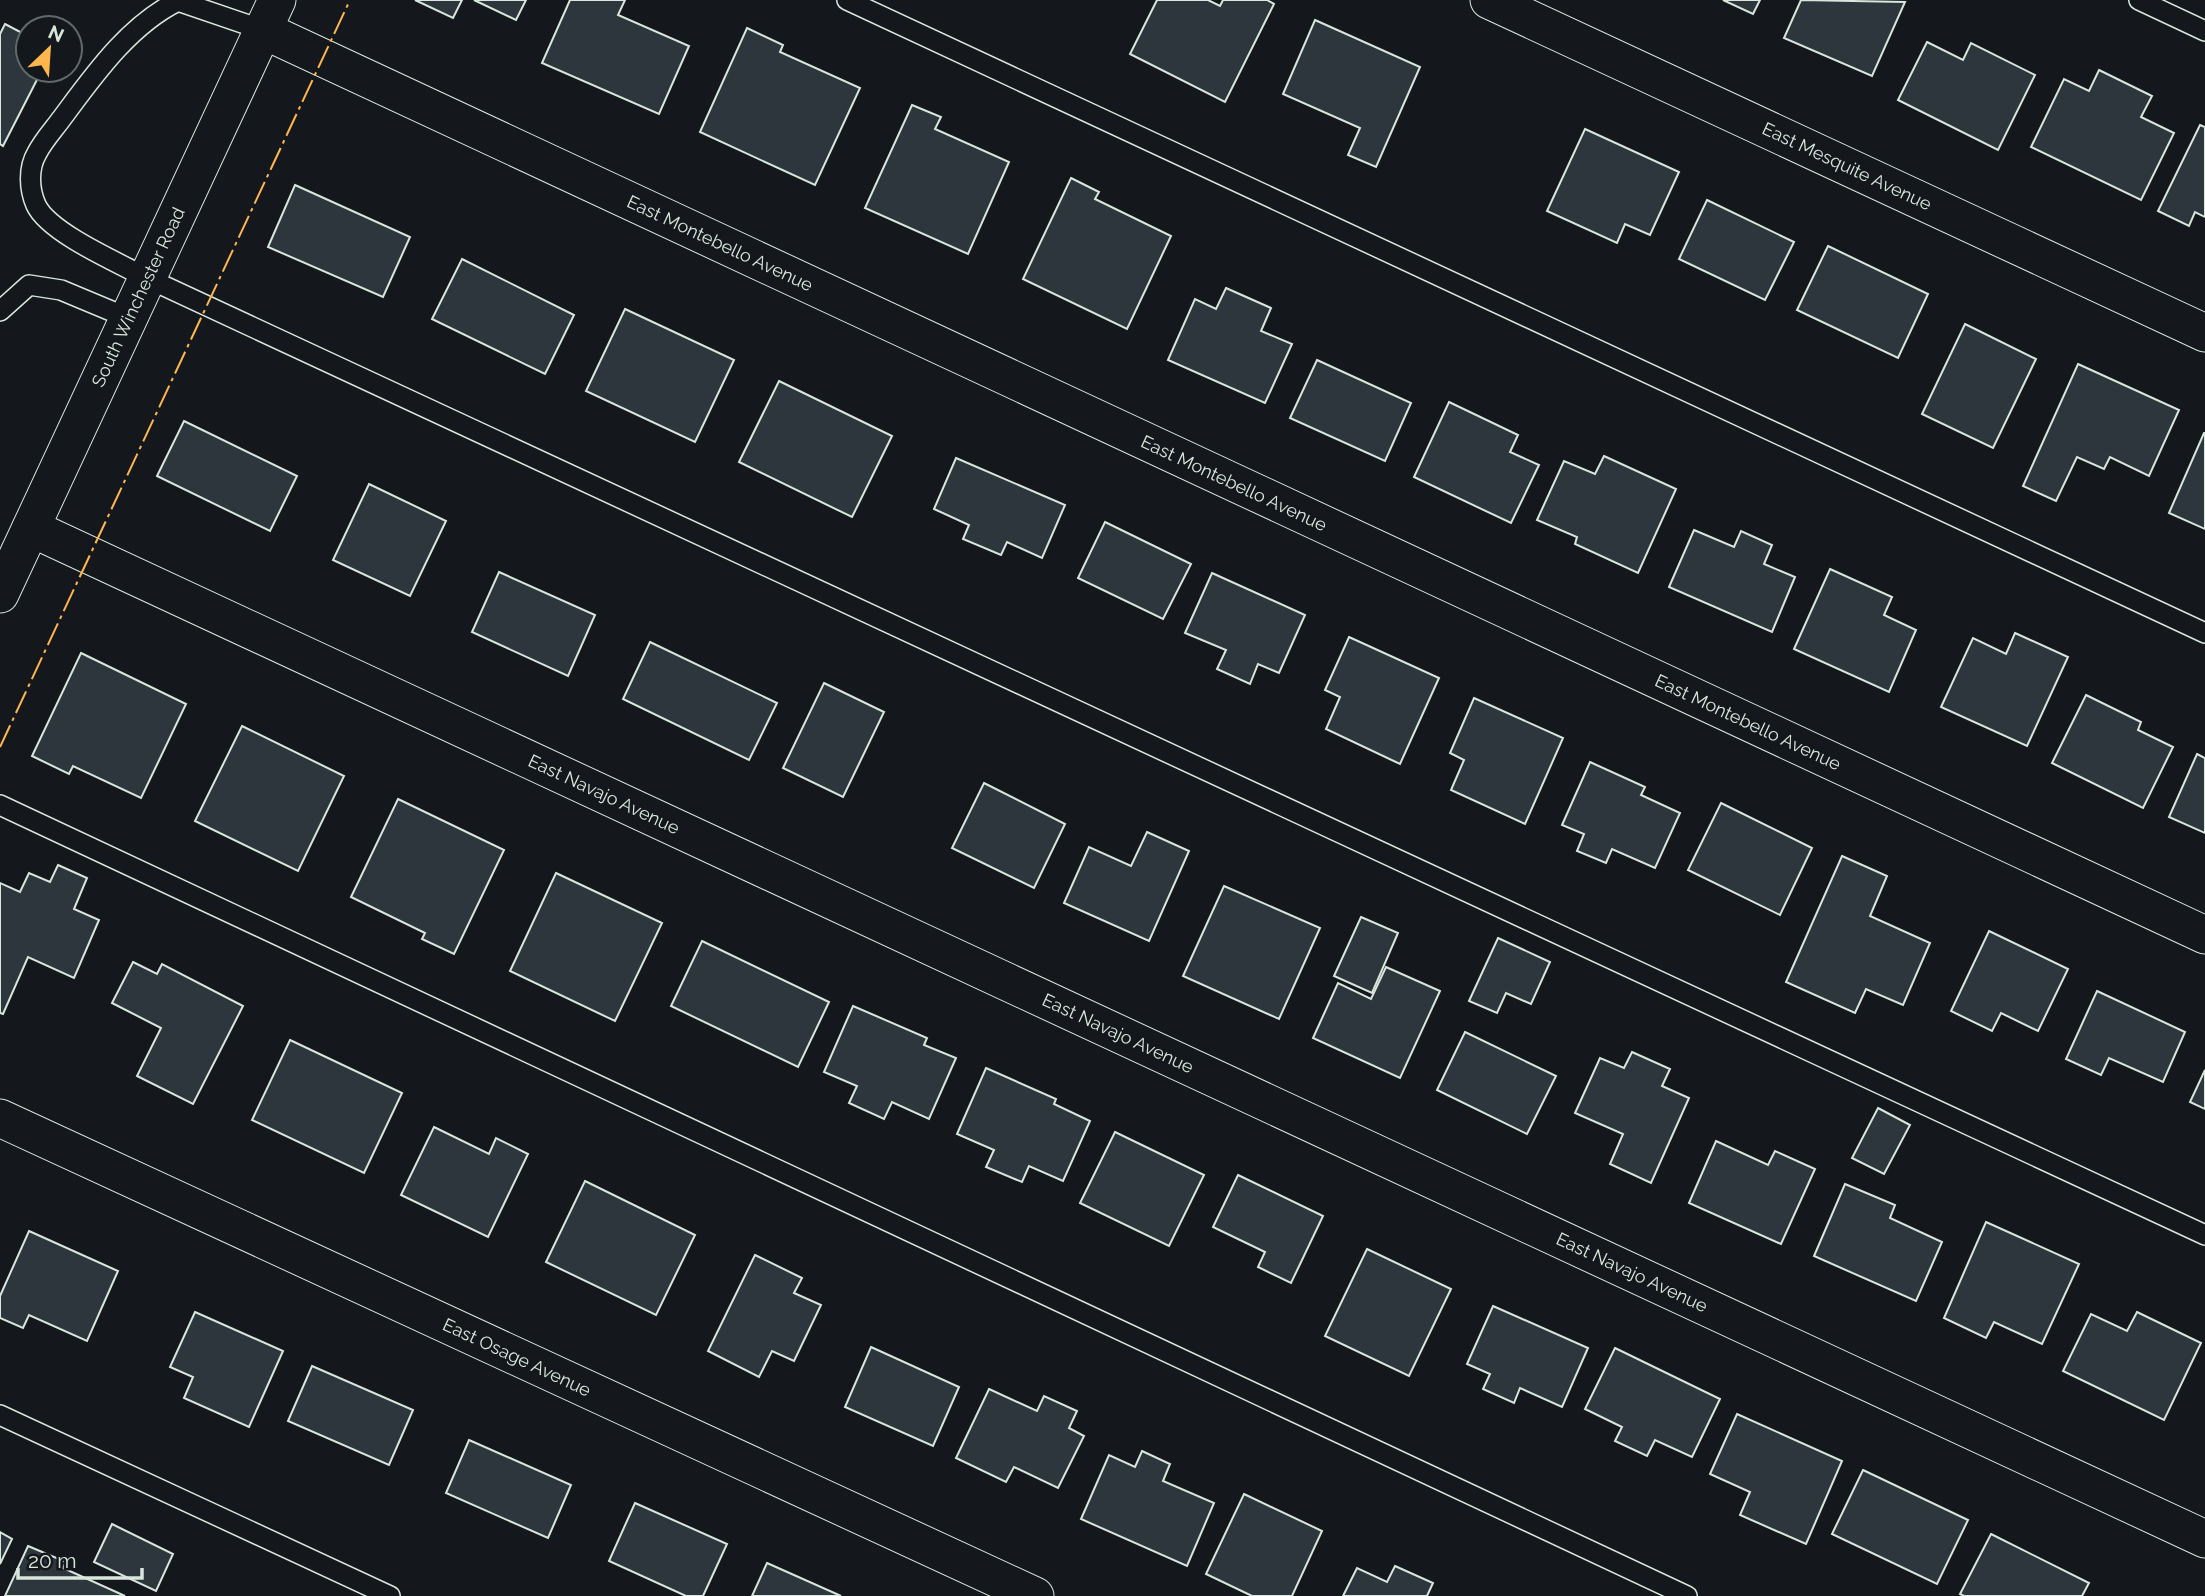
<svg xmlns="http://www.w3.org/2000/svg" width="2205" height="1596" viewBox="0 0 2205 1596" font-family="Raleway,sans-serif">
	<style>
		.building { fill: #2c363c; stroke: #d8e6dc; stroke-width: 2 }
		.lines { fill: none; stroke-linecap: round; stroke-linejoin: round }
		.service-casing { stroke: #d8e6dc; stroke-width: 22 }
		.minor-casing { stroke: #d8e6dc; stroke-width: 39 }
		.service { stroke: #14181c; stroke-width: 19 }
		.minor { stroke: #14181c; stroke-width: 37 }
		.power { stroke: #ffb74d; stroke-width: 2; stroke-dasharray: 24 5 3.5 5; stroke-linecap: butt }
		.labels { text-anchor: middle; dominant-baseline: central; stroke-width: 5; stroke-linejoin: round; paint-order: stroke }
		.street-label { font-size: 18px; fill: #d8e6dc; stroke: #14181c }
	</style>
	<rect width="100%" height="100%" fill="#14181c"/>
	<g class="building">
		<polygon points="415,0 462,0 453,18"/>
		<polygon points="474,0 526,0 516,20"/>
		<polygon points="570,0 625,0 618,15 689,46 659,114 542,63"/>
		<polygon points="1157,0 1208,0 1220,6 1223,0 1267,0 1274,4 1225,102 1130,54"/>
		<polygon points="1723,0 1760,0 1753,14"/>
		<polygon points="1801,0 1905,2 1872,76 1784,38"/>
		<polygon points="1315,20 1420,67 1376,167 1348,155 1360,128 1283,94"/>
		<polygon points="5,24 28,36 28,70 42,70 3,146 0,144 0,34"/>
		<polygon points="747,28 783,45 780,52 860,88 815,185 700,132"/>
		<polygon points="1927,42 1963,60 1971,43 2035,75 1998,150 1898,100"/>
		<polygon points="2099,70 2152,96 2141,117 2174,133 2141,200 2031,147 2064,79 2089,91"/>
		<polygon points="912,105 941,117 935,129 1009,162 968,254 865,208"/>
		<polygon points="2200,125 2205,127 2205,217 2195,212 2189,226 2158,211"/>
		<polygon points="1585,129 1679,172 1650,235 1625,224 1617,243 1547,211"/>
		<polygon points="1071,178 1099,192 1095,199 1171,236 1127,329 1023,279"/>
		<polygon points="295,185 410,237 383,297 268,247"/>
		<polygon points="1707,200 1794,242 1765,300 1679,259"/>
		<polygon points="1828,246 1928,294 1898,358 1797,310"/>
		<polygon points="462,259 574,315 545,374 432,319"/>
		<polygon points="1226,288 1271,308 1261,331 1292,344 1265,403 1168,360 1195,299 1216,309"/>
		<polygon points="625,309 734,360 695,442 586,391"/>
		<polygon points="1965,324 2036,359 1993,448 1922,414"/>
		<polygon points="1317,360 1411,403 1385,461 1290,418"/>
		<polygon points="2078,364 2179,410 2149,476 2110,457 2104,469 2077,457 2056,501 2023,486"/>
		<polygon points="779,381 892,436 852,517 739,462"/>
		<polygon points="1449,402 1518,435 1510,452 1539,465 1511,523 1414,477"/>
		<polygon points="184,421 297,476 270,531 157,476"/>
		<polygon points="2204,433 2205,433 2205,529 2169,513"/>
		<polygon points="1604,456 1676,489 1638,573 1575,544 1577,537 1537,520 1564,461 1595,474"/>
		<polygon points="956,458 1065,505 1042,558 1007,542 1001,555 963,539 969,525 934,509"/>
		<polygon points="369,484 446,521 410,596 333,560"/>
		<polygon points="1105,522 1191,564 1163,619 1078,578"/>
		<polygon points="1694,530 1734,547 1741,531 1772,545 1764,564 1795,577 1772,632 1669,587"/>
		<polygon points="1830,569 1892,597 1884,615 1916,630 1889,692 1794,649"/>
		<polygon points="499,572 595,615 568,676 472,632"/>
		<polygon points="1212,573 1305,615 1279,673 1258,664 1250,684 1217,669 1226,650 1185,633"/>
		<polygon points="2015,633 2068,657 2027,746 1941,707 1973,638 2006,654"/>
		<polygon points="1349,637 1439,678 1400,764 1326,729 1340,697 1325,690"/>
		<polygon points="650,642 777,703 749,760 623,699"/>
		<polygon points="81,653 186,704 141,798 73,766 69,774 32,756"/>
		<polygon points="824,683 884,712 843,797 783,768"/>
		<polygon points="2086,695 2141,722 2138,730 2173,747 2143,808 2052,763"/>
		<polygon points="1474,698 1563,738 1525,824 1451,790 1464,760 1450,753"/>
		<polygon points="242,726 344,776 298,871 195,821"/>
		<polygon points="2197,754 2205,758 2205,833 2169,817"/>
		<polygon points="1590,762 1645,787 1641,795 1680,813 1655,868 1612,849 1606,863 1577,851 1584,834 1562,825"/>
		<polygon points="984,783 1065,824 1034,888 952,848"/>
		<polygon points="398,799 504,850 454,954 422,939 425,933 351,897"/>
		<polygon points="1721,803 1812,848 1780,915 1688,870"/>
		<polygon points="1147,832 1189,851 1149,941 1064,903 1089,847 1131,866"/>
		<polygon points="1842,856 1887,876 1870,916 1930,943 1903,1005 1866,989 1855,1013 1786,982"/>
		<polygon points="58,865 87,878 74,909 99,920 74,978 28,957 3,1014 0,1013 0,883 20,892 29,873 50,882"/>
		<polygon points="556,873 662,923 615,1021 510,971"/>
		<polygon points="1224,886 1320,928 1279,1019 1183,976"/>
		<polygon points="1361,917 1398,933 1372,993 1334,976"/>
		<polygon points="1989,931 2068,969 2038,1031 2001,1013 1992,1031 1951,1011"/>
		<polygon points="1498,938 1550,962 1531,1004 1506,993 1497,1013 1469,1001"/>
		<polygon points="702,941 829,1002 798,1067 671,1006"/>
		<polygon points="133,962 157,974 162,964 243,1006 193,1104 137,1076 161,1028 112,1003"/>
		<polygon points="1386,967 1440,991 1400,1078 1313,1038 1338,983 1371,999"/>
		<polygon points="2097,991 2185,1032 2163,1082 2109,1058 2101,1075 2066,1059"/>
		<polygon points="853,1006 927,1038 924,1045 956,1058 929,1119 892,1102 884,1119 849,1103 857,1086 824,1072"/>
		<polygon points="1465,1032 1556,1076 1527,1134 1437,1090"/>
		<polygon points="290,1040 402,1093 364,1173 252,1120"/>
		<polygon points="1632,1052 1670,1069 1662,1086 1689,1098 1651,1183 1610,1164 1623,1134 1575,1113 1600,1058 1624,1068"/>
		<polygon points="986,1068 1056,1099 1054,1104 1090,1121 1063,1181 1029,1166 1022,1182 986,1167 994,1150 957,1134"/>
		<polygon points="2205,1070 2205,1109 2190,1102"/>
		<polygon points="1878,1108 1910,1125 1884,1174 1852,1158"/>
		<polygon points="434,1127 489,1154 496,1138 528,1154 488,1237 401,1195"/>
		<polygon points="1115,1132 1204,1175 1169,1246 1080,1203"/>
		<polygon points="1716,1141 1768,1165 1775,1151 1815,1169 1781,1244 1689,1203"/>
		<polygon points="1238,1175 1323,1216 1291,1283 1258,1267 1265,1252 1213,1227"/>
		<polygon points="585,1181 695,1235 656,1315 546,1262"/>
		<polygon points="1845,1184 1895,1205 1890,1218 1942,1242 1916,1301 1814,1256"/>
		<polygon points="1986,1222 2079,1264 2042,1344 1994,1322 1986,1338 1944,1318"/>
		<polygon points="29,1231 118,1271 87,1341 29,1315 23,1328 0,1318 0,1296"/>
		<polygon points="1367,1249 1451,1289 1409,1376 1325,1336"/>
		<polygon points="755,1255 802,1278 794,1293 821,1305 794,1361 772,1351 759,1377 708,1351"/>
		<polygon points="1493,1306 1588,1348 1562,1407 1520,1388 1514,1403 1483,1389 1490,1374 1467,1364"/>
		<polygon points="195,1312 283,1351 249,1427 184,1398 193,1377 170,1367"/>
		<polygon points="2137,1312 2201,1343 2164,1420 2063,1371 2091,1314 2127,1331"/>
		<polygon points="871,1347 959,1387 933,1446 845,1407"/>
		<polygon points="1615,1348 1720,1399 1692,1457 1655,1440 1647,1456 1615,1441 1622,1427 1585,1409"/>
		<polygon points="312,1366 413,1410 389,1465 288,1421"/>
		<polygon points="989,1389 1037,1411 1044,1396 1077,1411 1069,1428 1084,1436 1058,1488 1014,1467 1006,1482 956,1458"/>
		<polygon points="1737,1414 1842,1461 1806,1544 1740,1515 1750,1492 1710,1474"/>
		<polygon points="469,1440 571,1485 548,1538 446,1493"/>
		<polygon points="1142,1451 1170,1464 1163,1481 1214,1503 1187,1566 1081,1519 1109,1455 1135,1467"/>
		<polygon points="1863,1470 1968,1520 1937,1584 1832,1534"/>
		<polygon points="1244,1494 1322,1531 1292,1596 1252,1596 1206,1574"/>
		<polygon points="635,1503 727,1544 703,1596 686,1596 609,1561"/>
		<polygon points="112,1524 173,1554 156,1591 94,1562"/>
		<polygon points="0,1532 12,1539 0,1564"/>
		<polygon points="1991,1534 2089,1583 2082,1596 1964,1596 1960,1594"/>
		<polygon points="28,1546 66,1562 63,1568 125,1596 5,1596"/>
		<polygon points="767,1563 841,1596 752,1596"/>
		<polygon points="1395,1566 1433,1583 1427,1596 1343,1596 1357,1568 1387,1582"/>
	</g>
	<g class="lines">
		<g class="service-casing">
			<g id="service">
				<polyline points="847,0 2205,633"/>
				<polyline points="2139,0 2205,31"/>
				<path d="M 263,30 L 178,1 C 129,25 94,75 62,118 C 54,129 43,141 37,153 C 28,168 29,189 36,205 C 49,233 119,263 147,278 L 2205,1235"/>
				<polyline points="0,311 29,285 61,290 128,318"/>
				<polyline points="0,805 1687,1596"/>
				<polyline points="0,1415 390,1596"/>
			</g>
		</g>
		<g class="minor-casing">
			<g id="minor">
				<polyline points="1489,0 2205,333"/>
				<polyline points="263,30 2205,935"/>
				<polyline points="31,528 2205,1539"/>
				<polyline points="0,594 277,0"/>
				<polyline points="0,1118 1035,1596"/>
			</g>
		</g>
		<use href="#service" class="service"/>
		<use href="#minor" class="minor"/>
		<polyline class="power" points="0,747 350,0"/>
	</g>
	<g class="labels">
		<g class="street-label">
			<text transform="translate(1847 166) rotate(25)">East Mesquite Avenue</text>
			<text transform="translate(720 243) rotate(25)">East Montebello Avenue</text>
			<text transform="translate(138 297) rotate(-65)">South Winchester Road</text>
			<text transform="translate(1234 483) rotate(25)">East Montebello Avenue</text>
			<text transform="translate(1748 722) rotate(25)">East Montebello Avenue</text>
			<text transform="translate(604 794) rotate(25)">East Navajo Avenue</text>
			<text transform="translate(1118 1033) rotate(25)">East Navajo Avenue</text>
			<text transform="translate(1632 1272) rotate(25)">East Navajo Avenue</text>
			<text transform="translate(517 1357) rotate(25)">East Osage Avenue</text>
		</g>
	</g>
	<g transform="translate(49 49) rotate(25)"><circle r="33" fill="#14181c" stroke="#626a69" stroke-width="2"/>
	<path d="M0-5L12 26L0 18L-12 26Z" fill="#ffb74d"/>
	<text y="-10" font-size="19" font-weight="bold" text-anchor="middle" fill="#d8e6dc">N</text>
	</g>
	<path d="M18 1568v10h124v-10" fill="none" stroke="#d8e6dc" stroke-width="3.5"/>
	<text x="28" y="1568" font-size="21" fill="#d8e6dc" stroke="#14181c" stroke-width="5" paint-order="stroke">20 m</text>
</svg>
